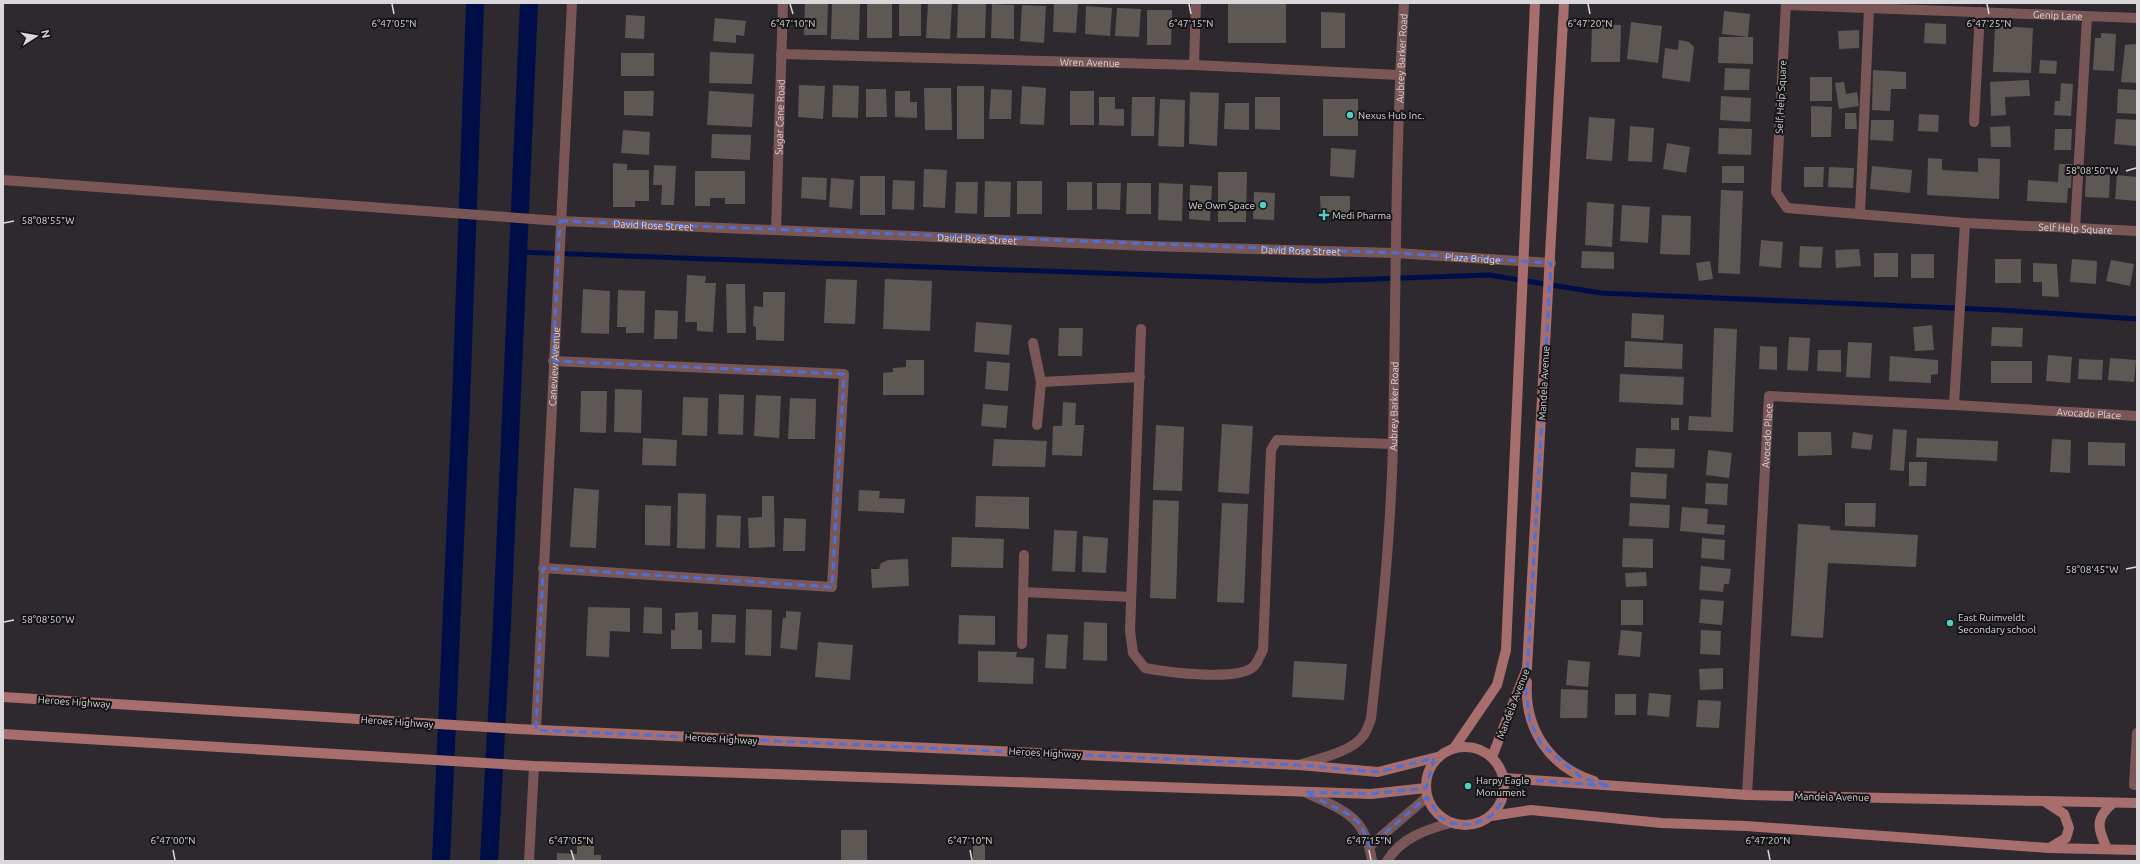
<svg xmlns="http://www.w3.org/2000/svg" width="2140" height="864" viewBox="0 0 2140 864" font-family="Ubuntu,sans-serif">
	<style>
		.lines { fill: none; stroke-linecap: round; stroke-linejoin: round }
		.stream { stroke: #000e48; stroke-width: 5 }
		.canal { stroke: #000e48; stroke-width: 18 }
		.building { fill: #5d5854 }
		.minor { stroke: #7b5656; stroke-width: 10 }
		.tertiary { stroke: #7b5656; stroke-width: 10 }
		.secondary { stroke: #a76e6d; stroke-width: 10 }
		.marked { fill: none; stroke: #4c70d8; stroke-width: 3; stroke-dasharray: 8 5; stroke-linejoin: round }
		.ticks { fill: none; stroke: #dad7da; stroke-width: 1.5 }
		.poi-dot { fill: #54cdc8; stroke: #141315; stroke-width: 1.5 }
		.labels { text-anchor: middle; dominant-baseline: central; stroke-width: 4; stroke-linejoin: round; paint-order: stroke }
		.street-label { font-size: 10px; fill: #dad7da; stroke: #141315 }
		.poi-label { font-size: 10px; fill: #dad7da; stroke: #141315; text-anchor: start }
		.ticks-label { font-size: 10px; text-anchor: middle; fill: #dad7da; stroke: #141315; stroke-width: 4; stroke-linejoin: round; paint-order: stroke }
	</style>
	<rect width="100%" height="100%" fill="#2d292e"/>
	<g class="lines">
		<polyline class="stream" points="517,252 1317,281 1489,275 1601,293 2000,310 2137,319"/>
		<g class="canal">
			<polyline points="441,861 461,403 475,3"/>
			<polyline points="489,861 502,623 529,3"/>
		</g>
	</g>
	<g class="building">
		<polygon points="805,3 828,3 827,35 804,35"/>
		<polygon points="832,3 860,3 859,40 831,39"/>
		<rect x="867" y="3" width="25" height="35"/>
		<rect x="899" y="3" width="22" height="33"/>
		<polygon points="928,3 952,3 950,39 926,38"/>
		<polygon points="958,3 986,4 985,38 957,38"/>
		<polygon points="1054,3 1078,4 1076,33 1053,32"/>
		<polygon points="992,4 1014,5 1014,39 991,38"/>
		<rect x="1228" y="4" width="58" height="39"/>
		<polygon points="1022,5 1046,6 1044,43 1020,41"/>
		<polygon points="1086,6 1112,8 1110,36 1085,34"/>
		<polygon points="1117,8 1141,9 1139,37 1115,36"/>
		<polygon points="1147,10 1172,10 1171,45 1147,45"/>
		<polygon points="1724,11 1750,14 1748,37 1722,34"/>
		<polygon points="1321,12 1345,13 1345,48 1321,48"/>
		<polygon points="626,15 645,16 644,39 625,38"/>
		<polygon points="715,18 746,21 744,36 736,35 736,43 713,41"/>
		<polygon points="1631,22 1662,26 1658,63 1627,59"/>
		<polygon points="1925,23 1946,24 1946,44 1924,43"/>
		<polygon points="1592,24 1621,25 1620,62 1591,62"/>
		<polygon points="1995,26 2033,28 2031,73 1993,72"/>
		<polygon points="1859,30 1859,48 1839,49 1838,31"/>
		<polygon points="2101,33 2116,34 2114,71 2093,70 2095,38 2101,38"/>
		<polygon points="1719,37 1753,37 1753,64 1718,63"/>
		<polygon points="1679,40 1689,42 1694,47 1690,82 1662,78 1665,48 1678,50"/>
		<polygon points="2137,44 2137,83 2121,82 2125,45"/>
		<polygon points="710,52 754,54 752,84 709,83"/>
		<rect x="621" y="53" width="33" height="23"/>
		<polygon points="2040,60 2057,61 2056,74 2039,73"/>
		<polygon points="1725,68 1750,69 1749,90 1724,90"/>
		<polygon points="1873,70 1906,72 1906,89 1891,89 1890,111 1872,110"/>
		<rect x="1810" y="77" width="22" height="24"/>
		<polygon points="2029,80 2030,96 2005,97 2006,115 1991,116 1990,82"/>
		<polygon points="1844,82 1846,94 1857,92 1859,106 1839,109 1835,83"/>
		<polygon points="2061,83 2073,84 2071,116 2054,115 2055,101 2060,101"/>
		<polygon points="799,85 825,86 823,119 798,117"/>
		<polygon points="833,85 859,86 858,118 832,117"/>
		<rect x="957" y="86" width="27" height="53"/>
		<polygon points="1022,86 1046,88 1044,125 1020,124"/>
		<polygon points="924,88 951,88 952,130 925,130"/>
		<polygon points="866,89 886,89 887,117 866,117"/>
		<polygon points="991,89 1012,90 1011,119 989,119"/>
		<polygon points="2118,89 2137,90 2137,114 2117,113"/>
		<polygon points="624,91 654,91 653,116 624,115"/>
		<polygon points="709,91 754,94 752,127 707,125"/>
		<polygon points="895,91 910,91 910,102 917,102 917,118 895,117"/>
		<rect x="1070" y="91" width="24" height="34"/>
		<polygon points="1190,92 1219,93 1217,146 1189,144"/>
		<polygon points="1721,96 1751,98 1750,122 1720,120"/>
		<polygon points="1099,97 1115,97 1115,109 1124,109 1124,126 1099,125"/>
		<polygon points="1132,97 1155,97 1154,136 1131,136"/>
		<polygon points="1255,97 1280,97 1280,130 1255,129"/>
		<polygon points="1160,99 1185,100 1184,147 1158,146"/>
		<rect x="1323" y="99" width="35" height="37"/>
		<polygon points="1225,103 1249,103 1249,130 1224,129"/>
		<polygon points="1811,106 1832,107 1831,137 1811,137"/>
		<polygon points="1845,113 1856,113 1857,129 1845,129"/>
		<polygon points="1919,114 1939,115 1938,132 1918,131"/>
		<polygon points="1589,117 1615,119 1612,161 1586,159"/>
		<polygon points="2116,119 2137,120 2136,146 2114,144"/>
		<polygon points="1871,120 1894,120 1893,141 1870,140"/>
		<polygon points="1630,126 1654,128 1652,162 1628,161"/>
		<polygon points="2010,126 2011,147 1991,147 1990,127"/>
		<polygon points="1719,128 1752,129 1751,155 1718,154"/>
		<polygon points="2055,129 2072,129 2071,150 2054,150"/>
		<polygon points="623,130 650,132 649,155 621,153"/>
		<polygon points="712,134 751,135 750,160 711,158"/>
		<polygon points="1667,143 1690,147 1686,173 1663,169"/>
		<polygon points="1331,148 1356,150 1354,178 1330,176"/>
		<polygon points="1928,158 1942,159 1942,170 1978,172 1978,158 2000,159 1999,199 1927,195"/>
		<polygon points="613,163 627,164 627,170 649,170 649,201 635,201 635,207 613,207"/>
		<polygon points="2059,164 2072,164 2071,188 2068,188 2067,203 2027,201 2028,180 2058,182"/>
		<polygon points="654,165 676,166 674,205 661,205 662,185 653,185"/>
		<rect x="1722" y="166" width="22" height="17"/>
		<polygon points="1872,166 1912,170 1910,193 1870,189"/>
		<polygon points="1804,167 1824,167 1823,187 1804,187"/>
		<polygon points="1829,167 1854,168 1853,188 1828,187"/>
		<polygon points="924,169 947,170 945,208 923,207"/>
		<polygon points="695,171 745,171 745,204 725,204 725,198 710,198 710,206 695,206"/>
		<polygon points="1218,172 1247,172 1246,222 1218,222"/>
		<polygon points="2086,174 2110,175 2109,198 2085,197"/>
		<polygon points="2117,175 2137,177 2137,201 2115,199"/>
		<rect x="860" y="176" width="25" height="39"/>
		<polygon points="802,177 827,178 826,200 801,198"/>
		<polygon points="831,178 854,180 852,209 829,207"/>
		<polygon points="893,180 915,181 914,210 892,209"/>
		<polygon points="985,181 1011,182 1010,217 984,217"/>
		<rect x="1017" y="181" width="25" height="33"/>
		<polygon points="956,182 978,182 977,214 955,213"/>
		<rect x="1067" y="182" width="25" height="28"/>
		<polygon points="1097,183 1121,183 1120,210 1097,209"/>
		<polygon points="1127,183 1151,183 1151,214 1126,214"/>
		<polygon points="1159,183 1183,184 1182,221 1158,220"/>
		<polygon points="1190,185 1212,186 1210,221 1189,219"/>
		<polygon points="1721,190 1743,191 1740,274 1718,273"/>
		<polygon points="1254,192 1275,193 1274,220 1253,219"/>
		<polygon points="1320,196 1350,196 1350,218 1321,218"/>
		<polygon points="1587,202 1614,204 1612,247 1585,245"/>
		<polygon points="1622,205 1650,207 1648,243 1620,241"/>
		<polygon points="1662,215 1691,216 1690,255 1660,254"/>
		<polygon points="1761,240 1783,242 1781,268 1759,266"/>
		<polygon points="1800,246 1823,247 1821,268 1799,267"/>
		<polygon points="1859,249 1861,266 1836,268 1835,250"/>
		<polygon points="1582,251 1614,252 1614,269 1581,268"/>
		<rect x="1874" y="253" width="24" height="24"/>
		<rect x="1911" y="254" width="23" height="24"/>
		<rect x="1995" y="259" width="26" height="24"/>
		<polygon points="2072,259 2097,261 2096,284 2070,282"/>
		<polygon points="2111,260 2134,264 2130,286 2106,281"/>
		<polygon points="1710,261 1713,279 1699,281 1696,263"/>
		<polygon points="2033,263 2057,264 2059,297 2042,296 2042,282 2033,282"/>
		<polygon points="687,275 706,276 705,283 716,283 713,332 697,331 697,322 685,322"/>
		<polygon points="826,279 857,280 855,324 824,323"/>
		<polygon points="885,279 932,281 930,331 883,329"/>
		<polygon points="726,284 745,284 746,333 727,333"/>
		<polygon points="583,289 610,291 609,334 581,333"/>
		<polygon points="618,290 645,291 644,333 626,333 626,327 617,327"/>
		<polygon points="763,292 785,292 784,341 756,340 756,327 753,326 754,306 763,307"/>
		<polygon points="655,310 678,311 677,339 654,339"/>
		<polygon points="1632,313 1664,315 1663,340 1631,338"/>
		<polygon points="976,322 1012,325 1009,355 974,352"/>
		<polygon points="1932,325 1934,350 1915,351 1913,327"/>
		<polygon points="1992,327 2023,328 2022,347 1991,346"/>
		<polygon points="1059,328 1083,328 1082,356 1058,356"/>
		<polygon points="1714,328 1737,329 1733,432 1688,430 1689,416 1711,417"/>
		<polygon points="1789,337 1810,338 1808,371 1787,370"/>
		<polygon points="1625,341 1683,344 1682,369 1624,367"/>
		<polygon points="1848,342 1872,343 1870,378 1846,377"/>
		<polygon points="1760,346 1777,347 1777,370 1759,369"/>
		<polygon points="1818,350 1841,350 1841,372 1817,371"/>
		<polygon points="2048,355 2072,357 2070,383 2046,381"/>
		<polygon points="1890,356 1938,360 1938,374 1931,375 1931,383 1889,381"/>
		<polygon points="2110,358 2136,360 2134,382 2108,380"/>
		<polygon points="2079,359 2103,360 2102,380 2078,379"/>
		<polygon points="906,360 924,360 924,395 883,395 883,373 893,372 893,368 906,367"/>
		<polygon points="987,361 1010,363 1008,391 985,389"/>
		<rect x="1991" y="361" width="41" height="22"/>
		<polygon points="1620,374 1684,377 1683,405 1619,402"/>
		<polygon points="615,389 642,390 641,433 614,432"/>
		<polygon points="581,391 607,391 606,433 580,432"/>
		<polygon points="719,394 744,395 743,435 718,434"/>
		<polygon points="756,395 781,396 779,438 754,436"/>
		<polygon points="683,397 708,398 707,436 682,435"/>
		<polygon points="790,398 816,399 815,439 788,439"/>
		<polygon points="1063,402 1076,403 1075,425 1084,425 1082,456 1052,455 1053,426 1062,426"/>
		<polygon points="983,404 1008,406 1006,428 981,426"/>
		<rect x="1671" y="418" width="8" height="12"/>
		<polygon points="1222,424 1253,426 1249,494 1218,492"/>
		<polygon points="1156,425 1184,427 1182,491 1153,490"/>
		<polygon points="1893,429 1907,430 1904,471 1890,470"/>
		<polygon points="1798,432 1831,432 1832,455 1798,456"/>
		<polygon points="1853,432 1873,435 1871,450 1851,448"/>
		<polygon points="643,438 677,440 676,466 642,465"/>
		<polygon points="1917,438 1998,441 1997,461 1916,457"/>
		<polygon points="994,439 1047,441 1045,467 992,466"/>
		<polygon points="2052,439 2071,440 2070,473 2050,472"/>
		<polygon points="2088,442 2125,443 2125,466 2088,465"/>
		<polygon points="1636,448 1675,449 1674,468 1635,467"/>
		<polygon points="1708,450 1732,453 1729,478 1706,475"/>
		<polygon points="1909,462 1927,462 1926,486 1909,486"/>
		<polygon points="1631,472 1667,474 1666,499 1630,497"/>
		<polygon points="1706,483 1728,484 1727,505 1705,504"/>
		<polygon points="574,488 599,490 596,548 570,547"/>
		<polygon points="859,490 880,491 879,498 905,499 904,513 858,511"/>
		<polygon points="678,493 706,494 705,549 677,548"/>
		<polygon points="762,496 774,496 775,547 749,548 748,518 762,517"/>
		<polygon points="976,496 1029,497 1029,529 975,527"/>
		<polygon points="1153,500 1179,501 1176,599 1150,598"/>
		<polygon points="1222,503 1248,504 1244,603 1217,602"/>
		<polygon points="1630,503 1670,505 1669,528 1629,526"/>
		<polygon points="1845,503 1876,503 1875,527 1845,526"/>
		<polygon points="645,505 671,506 670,546 645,545"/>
		<polygon points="1682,507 1708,509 1707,524 1725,525 1724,535 1680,531"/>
		<polygon points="717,515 741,516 740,548 716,547"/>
		<polygon points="784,518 806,519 805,551 783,551"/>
		<polygon points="1798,524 1830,526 1830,530 1918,535 1916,567 1828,563 1823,638 1791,636"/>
		<polygon points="1054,530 1077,531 1075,572 1052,571"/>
		<polygon points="1083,536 1108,538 1106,573 1082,572"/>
		<polygon points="952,537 1004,539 1003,568 951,567"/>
		<polygon points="1623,538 1653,539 1653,568 1622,567"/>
		<polygon points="1702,538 1725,540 1724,560 1701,558"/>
		<polygon points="908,559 909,586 872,588 871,569 879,569 881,563 888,560"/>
		<polygon points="1701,566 1731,569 1729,584 1724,584 1723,592 1699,590"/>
		<polygon points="1646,572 1647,586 1626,587 1625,573"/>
		<polygon points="1701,599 1724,601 1722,625 1699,623"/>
		<rect x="1621" y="600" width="22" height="25"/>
		<polygon points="588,607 630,608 630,632 610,631 609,657 586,656"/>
		<polygon points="644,607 662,608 662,634 643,633"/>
		<polygon points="746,609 772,610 771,656 745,655"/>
		<polygon points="786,611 801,612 797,650 780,648 783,618 786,618"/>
		<polygon points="698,612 698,630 702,630 702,649 671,649 671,630 675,630 675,613"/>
		<polygon points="712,614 736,615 735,643 711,642"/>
		<polygon points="959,615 995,616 995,645 958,644"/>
		<polygon points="1084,622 1107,623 1107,661 1083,660"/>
		<polygon points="1621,630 1642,632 1640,657 1618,655"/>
		<polygon points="1701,630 1721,631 1720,655 1700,654"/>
		<polygon points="1047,634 1068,635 1066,669 1045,668"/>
		<polygon points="818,642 853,645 850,680 815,677"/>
		<polygon points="978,651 1017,652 1016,657 1034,658 1033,684 978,682"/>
		<polygon points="1568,660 1590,662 1588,687 1566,685"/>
		<polygon points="1294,661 1347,664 1344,700 1292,697"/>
		<polygon points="1723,668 1723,689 1700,690 1699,669"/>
		<polygon points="1561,689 1588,690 1587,718 1560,718"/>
		<polygon points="1649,693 1671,695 1669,717 1647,715"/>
		<rect x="1615" y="694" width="21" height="21"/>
		<polygon points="1698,700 1721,701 1719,728 1696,727"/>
		<rect x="841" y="830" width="26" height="31"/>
		<polygon points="973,838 981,838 981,844 985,844 985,860 973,860"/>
		<polygon points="577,845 594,846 594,855 601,855 601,861 557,861 557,853 577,854"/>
	</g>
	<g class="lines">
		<g class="minor">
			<path id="s1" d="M 1786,3 L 1776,192 L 1787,208 L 1965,223 L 2137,231"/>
			<path id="s2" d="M 1786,5 L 2137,18"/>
			<path id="s3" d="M 781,54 L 1194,65 L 1399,75"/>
			<polyline points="1194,65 1196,3"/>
			<polyline points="1974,122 1980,12"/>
			<path id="s4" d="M 3,180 L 560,221 L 1147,246 L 1395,253 L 1551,263"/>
			<polyline points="1860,213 1869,8"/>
			<polyline points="2075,229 2087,17"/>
			<path id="s5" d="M 776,230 L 783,3"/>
			<path d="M 1141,329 L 1130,631 L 1133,653 L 1145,668 C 1166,672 1239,682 1254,666 C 1258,662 1260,655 1263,650 L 1271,450 L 1277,440 L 1393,444"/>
			<polyline points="1033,343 1041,382 1037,425"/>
			<polyline points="1041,382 1140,377"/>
			<polyline points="1954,405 1965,223"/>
			<polyline points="543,568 832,587 844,374 553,361"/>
			<polyline points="1023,592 1131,597"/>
			<polyline points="1022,644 1024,555"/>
			<path id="s6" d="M 536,730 L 572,3"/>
			<polyline points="2137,733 2134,785 2137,785"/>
			<path id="s7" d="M 1299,765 C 1317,759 1352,752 1363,736 C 1367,731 1369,724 1371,719 C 1381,627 1391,535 1393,442 C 1396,296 1395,149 1404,3"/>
			<path id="s8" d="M 1747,795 L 1769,396 L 1954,405 L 2137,416"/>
			<polyline points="529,861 534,766"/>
		</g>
		<g class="tertiary">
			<path d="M 1305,792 C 1343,811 1365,814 1372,861"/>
			<polyline points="1370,846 1427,797"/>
			<path d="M 1387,861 C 1401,838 1425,830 1450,823"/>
		</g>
		<g class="secondary">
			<path d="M 1527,682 C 1524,728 1549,767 1594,781"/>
			<polyline points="3,697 518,729 1299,765 1378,772 1437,757"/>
			<polyline points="3,734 534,766 1371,794 1426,788"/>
			<circle cx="1465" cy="786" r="39"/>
			<polyline points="1454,748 1497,685 1506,650 1535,3"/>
			<polyline points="1492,757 1527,668 1564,3"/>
			<polyline points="1504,778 1747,795 2137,803"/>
			<polyline points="2047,803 2064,814 2069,828 2066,838 2051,847"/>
			<polyline points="1491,816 1531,810 1661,823 1746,826 2049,848 2137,850"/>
			<path d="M 2107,849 C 2098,828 2094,819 2113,803"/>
		</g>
	</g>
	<path class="marked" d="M 560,221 L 1395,253 L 1551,263 L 1526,693 L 1530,721 L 1541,744 L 1582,778 L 1610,786 L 1504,778 L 1500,805 L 1491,816 L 1472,825 L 1450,823 L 1440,817 L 1427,797 L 1370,846 L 1361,825 L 1350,815 L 1305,792 L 1371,794 L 1426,788 L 1434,758 L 1378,772 L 1299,765 L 536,730 L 543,568 L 832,587 L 844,374 L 553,361 Z"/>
	<path class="ticks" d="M 392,4 L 394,14M 790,4 L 793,14M 1189,4 L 1191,14M 1588,4 L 1590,14M 1987,4 L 1989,14M 2126,171 L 2136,168M 4,223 L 14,221M 2126,569 L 2136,567M 4,622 L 14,620M 173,850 L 175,860M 571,850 L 574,860M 970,850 L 972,860M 1369,850 L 1371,860M 1768,850 L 1770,860"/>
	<g class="poi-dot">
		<circle cx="1350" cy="115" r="4"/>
		<circle cx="1263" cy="205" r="4"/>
		<path d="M1322 209h4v4h4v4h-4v4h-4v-4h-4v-4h4z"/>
		<circle cx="1950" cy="623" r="4"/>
		<circle cx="1468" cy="786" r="4"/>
	</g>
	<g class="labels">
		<g class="street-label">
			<text stroke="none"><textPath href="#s2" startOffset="272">Genip Lane</textPath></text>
			<text stroke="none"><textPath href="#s7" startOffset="752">Aubrey Barker Road</textPath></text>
			<text stroke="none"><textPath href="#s3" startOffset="309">Wren Avenue</textPath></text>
			<text transform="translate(1781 97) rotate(-87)">Self Help Square</text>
			<text stroke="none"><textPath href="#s5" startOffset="113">Sugar Cane Road</textPath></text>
			<text stroke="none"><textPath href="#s4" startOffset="652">David Rose Street</textPath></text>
			<text stroke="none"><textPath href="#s1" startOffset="498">Self Help Square</textPath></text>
			<text stroke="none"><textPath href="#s4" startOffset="976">David Rose Street</textPath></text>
			<text stroke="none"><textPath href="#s4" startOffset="1300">David Rose Street</textPath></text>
			<text stroke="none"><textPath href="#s4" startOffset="1472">Plaza Bridge</textPath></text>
			<text stroke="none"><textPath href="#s6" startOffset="364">Caneview Avenue</textPath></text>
			<text transform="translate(1544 383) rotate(-87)">Mandela Avenue</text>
			<text stroke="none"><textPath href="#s7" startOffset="404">Aubrey Barker Road</textPath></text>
			<text stroke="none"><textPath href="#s8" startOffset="720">Avocado Place</textPath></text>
			<text stroke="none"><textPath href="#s8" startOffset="360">Avocado Place</textPath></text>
			<text transform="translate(74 702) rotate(4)">Heroes Highway</text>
			<text transform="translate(1513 704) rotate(-69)">Mandela Avenue</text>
			<text transform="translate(397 722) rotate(4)">Heroes Highway</text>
			<text transform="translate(721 739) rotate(3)">Heroes Highway</text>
			<text transform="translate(1045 753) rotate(3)">Heroes Highway</text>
			<text transform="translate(1832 797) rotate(1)">Mandela Avenue</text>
		</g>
		<g class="poi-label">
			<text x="1358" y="115">Nexus Hub Inc.</text>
			<text x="1255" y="205" text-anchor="end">We Own Space</text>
			<text x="1332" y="215">Medi Pharma</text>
			<text x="1958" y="617">East Ruimveldt<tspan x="1958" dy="12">Secondary school</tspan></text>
			<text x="1476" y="780">Harpy Eagle<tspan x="1476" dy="12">Monument</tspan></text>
		</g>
	</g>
	<g class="ticks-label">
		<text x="394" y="27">6°47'05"N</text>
		<text x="793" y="27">6°47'10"N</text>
		<text x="1191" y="27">6°47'15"N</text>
		<text x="1590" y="27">6°47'20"N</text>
		<text x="1989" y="27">6°47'25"N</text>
		<text x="2092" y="174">58°08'50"W</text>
		<text x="48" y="224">58°08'55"W</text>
		<text x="2092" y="573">58°08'45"W</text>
		<text x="48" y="623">58°08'50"W</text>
		<text x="173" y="844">6°47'00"N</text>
		<text x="571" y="844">6°47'05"N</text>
		<text x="970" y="844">6°47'10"N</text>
		<text x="1369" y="844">6°47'15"N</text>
		<text x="1768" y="844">6°47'20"N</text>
	</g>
	<rect width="2140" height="864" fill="none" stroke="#dad7da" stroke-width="8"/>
	<g transform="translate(36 36) rotate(78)" stroke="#141315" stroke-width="3" paint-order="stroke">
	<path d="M0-3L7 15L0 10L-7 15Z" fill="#dad7da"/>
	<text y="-6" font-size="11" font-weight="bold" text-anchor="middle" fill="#dad7da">N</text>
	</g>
</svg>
